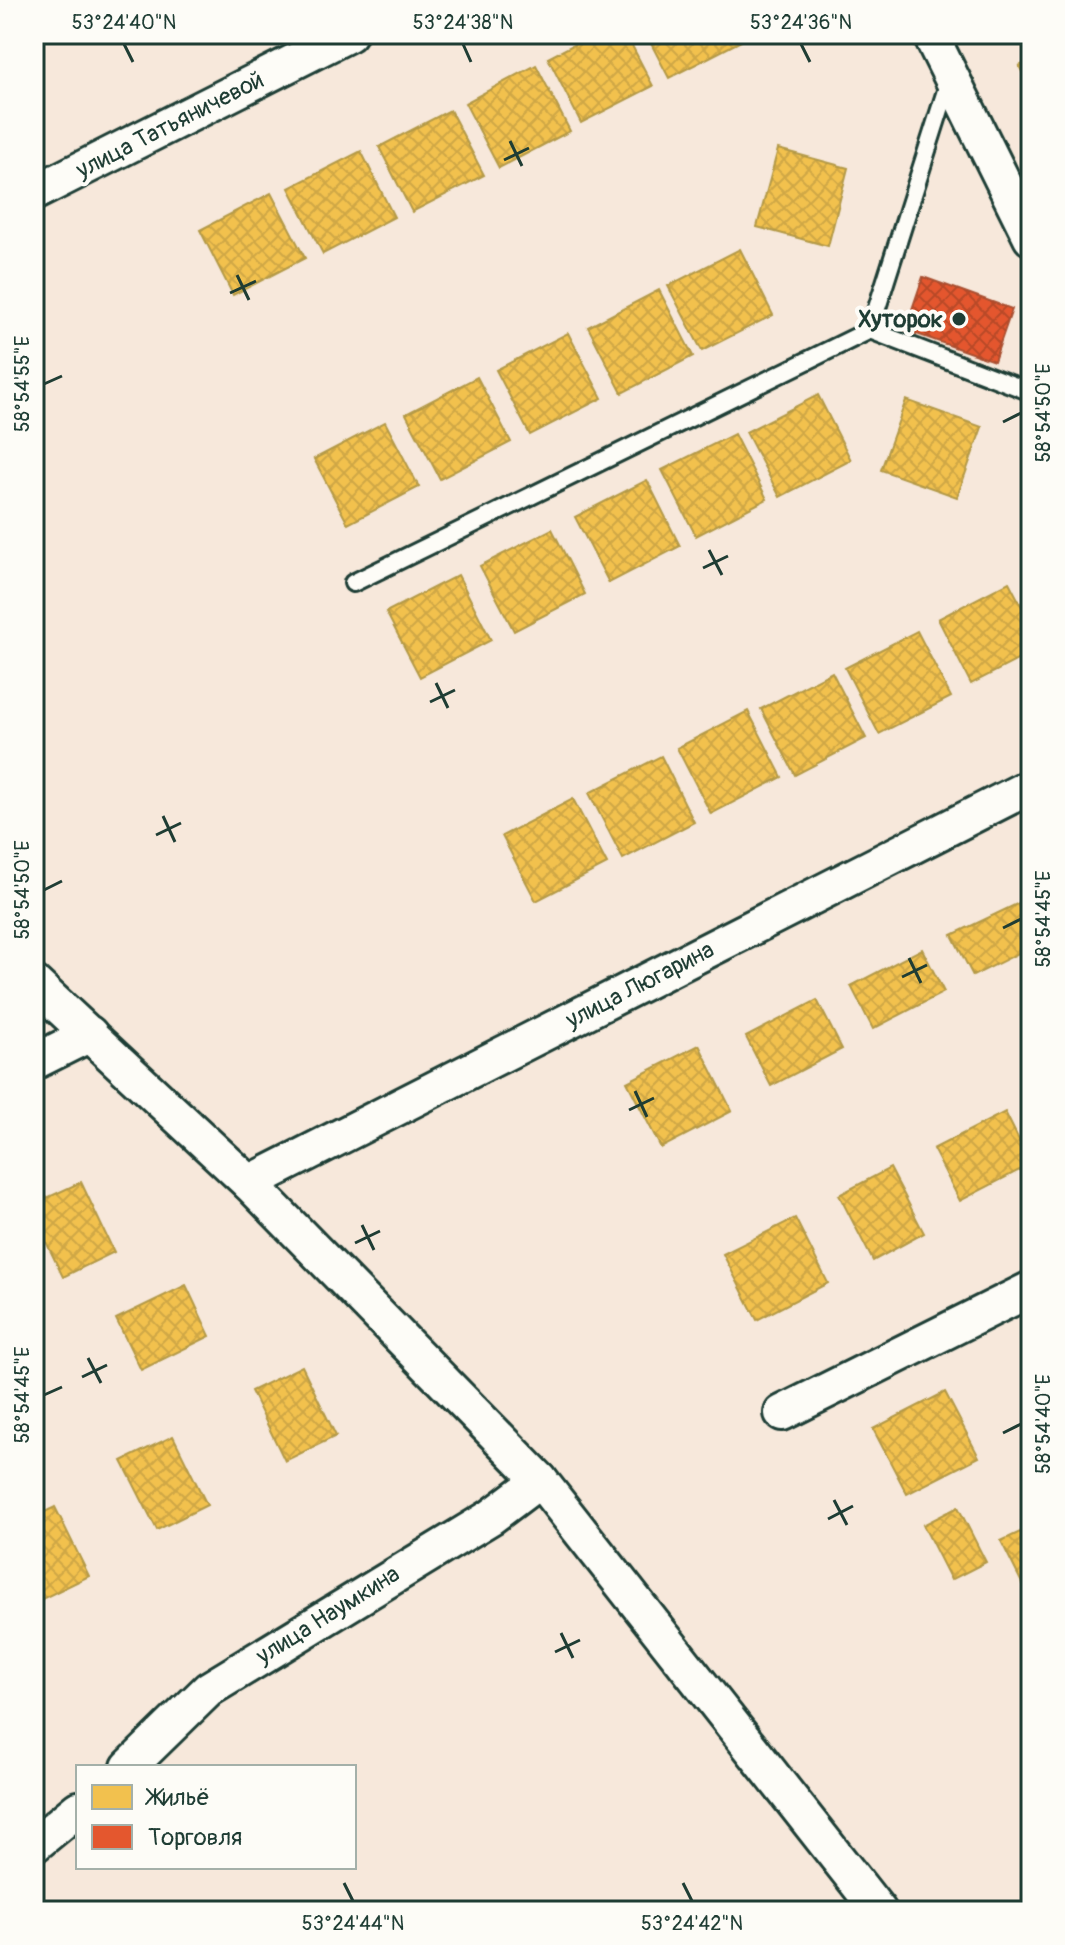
<svg xmlns="http://www.w3.org/2000/svg" width="1065" height="1945" viewBox="0 0 1065 1945" font-family="Pangolin,sans-serif">
	<style>
		.homes { fill: url(#homes-cross-hatch); stroke: #b39946; stroke-width: 2 }
		.shops { fill: url(#shops-cross-hatch); stroke: #a94f30; stroke-width: 2 }
		.lines { fill: none; stroke-linecap: round; stroke-linejoin: round }
		.service-casing { stroke: #1f3d34; stroke-width: 22 }
		.minor-casing { stroke: #1f3d34; stroke-width: 40 }
		.service { stroke: #fdfcf7; stroke-width: 16 }
		.minor { stroke: #fdfcf7; stroke-width: 34 }
		.ticks { fill: none; stroke: #1f3d34; stroke-width: 3 }
		.poi-dot { fill: #1f3d34; stroke: #fdfcf7; stroke-width: 3 }
		.labels { text-anchor: middle; dominant-baseline: central; stroke-width: 8; stroke-linejoin: round; paint-order: stroke }
		.street-label { font-size: 24px; fill: #1f3d34; stroke: #fdfcf7 }
		.poi-label { font-size: 24px; font-weight: bold; fill: #1f3d34; stroke: #fdfcf7; text-anchor: end }
		.neatline { fill: none; stroke: #1f3d34; stroke-width: 3 }
		.ticks-label { font-size: 20px; text-anchor: middle; fill: #1f3d34 }
	</style>
	<defs>
		<pattern id="homes-cross-hatch" width="8" height="8" patternUnits="userSpaceOnUse" patternTransform="scale(2)"><rect width="8" height="8" fill="#f2c14e"/><path d="M0 0l8 8M0 8l8-8" fill="none" stroke="#cfa745"/></pattern>
		<pattern id="shops-cross-hatch" width="8" height="8" patternUnits="userSpaceOnUse" patternTransform="scale(2)"><rect width="8" height="8" fill="#e4572e"/><path d="M0 0l8 8M0 8l8-8" fill="none" stroke="#b84928"/></pattern>
	</defs>
	<rect width="100%" height="100%" fill="#f7e8db"/>
	<filter id="ink" filterUnits="userSpaceOnUse"><feTurbulence type="fractalNoise" baseFrequency=".0125" numOctaves="2"/><feDisplacementMap in="SourceGraphic" scale="16" xChannelSelector="R" yChannelSelector="G"/><feConvolveMatrix kernelMatrix="1 2 1 2 8 2 1 2 1" color-interpolation-filters="sRGB"/></filter>
	<g filter="url(#ink)">
		<g class="homes">
			<polygon points="594,34 626,34 653,86 581,123 548,58"/>
			<polygon points="646,34 737,34 741,41 669,78"/>
			<polygon points="1031,40 1031,86 1030,87 1019,66 1030,61 1022,45"/>
			<polygon points="536,65 570,131 499,168 465,103"/>
			<polygon points="450,110 484,175 412,212 379,147"/>
			<polygon points="778,149 848,168 828,246 757,227"/>
			<polygon points="361,151 394,217 323,254 289,188"/>
			<polygon points="271,193 305,258 233,295 200,230"/>
			<polygon points="740,249 773,315 702,351 668,286"/>
			<polygon points="659,290 693,356 622,393 588,327"/>
			<polygon points="568,333 602,398 530,435 496,370"/>
			<polygon points="477,377 511,442 440,479 406,414"/>
			<polygon points="818,395 851,460 780,497 746,432"/>
			<polygon points="906,400 982,427 957,497 881,470"/>
			<polygon points="385,422 419,487 348,524 314,459"/>
			<polygon points="734,434 767,499 696,536 662,470"/>
			<polygon points="647,480 680,546 609,583 575,517"/>
			<polygon points="552,529 585,594 514,631 480,566"/>
			<polygon points="458,575 491,640 420,677 386,612"/>
			<polygon points="1009,582 1031,624 1031,653 971,684 938,619"/>
			<polygon points="917,631 951,697 879,734 845,668"/>
			<polygon points="832,672 866,738 795,775 761,709"/>
			<polygon points="748,711 782,777 711,814 677,748"/>
			<polygon points="661,756 694,822 623,859 589,793"/>
			<polygon points="573,799 607,864 536,901 502,836"/>
			<polygon points="1025,900 1031,912 1031,947 973,976 952,935"/>
			<polygon points="922,949 944,992 873,1029 851,986"/>
			<polygon points="817,1000 842,1049 771,1086 746,1037"/>
			<polygon points="699,1045 732,1111 661,1148 627,1082"/>
			<polygon points="1005,1112 1031,1164 960,1201 933,1149"/>
			<polygon points="890,1168 924,1233 873,1261 839,1195"/>
			<polygon points="81,1182 114,1252 63,1277 34,1217 34,1204"/>
			<polygon points="795,1218 828,1283 757,1320 723,1254"/>
			<polygon points="186,1285 210,1336 141,1370 116,1319"/>
			<polygon points="302,1366 336,1436 285,1461 251,1391"/>
			<polygon points="945,1392 979,1457 907,1494 873,1429"/>
			<polygon points="173,1436 207,1505 157,1530 122,1461"/>
			<polygon points="55,1507 89,1576 38,1601 34,1592 34,1517"/>
			<polygon points="958,1507 986,1562 951,1580 923,1525"/>
			<polygon points="1031,1527 1031,1588 1026,1591 1001,1541"/>
		</g>
		<polygon class="shops" points="923,277 1012,309 994,361 905,330"/>
		<g class="lines">
			<g class="service-casing">
				<g id="service">
					<polyline points="870,330 1031,392"/>
					<polyline points="353,583 870,330 950,78"/>
				</g>
			</g>
			<g class="minor-casing">
				<g id="minor">
					<polyline points="930,34 1031,238"/>
					<polyline points="34,193 349,34"/>
					<polyline points="34,983 249,1183 540,1480 879,1911"/>
					<polyline points="34,1062 90,1034"/>
					<polyline points="249,1183 1031,786"/>
					<polyline points="782,1413 1031,1289"/>
					<polyline points="129,1767 209,1689 491,1517 540,1480"/>
					<polyline points="34,1845 78,1809"/>
				</g>
			</g>
			<use href="#service" class="service"/>
			<use href="#minor" class="minor"/>
		</g>
	</g>
	<path class="ticks" d="M 124,44 L 133,62M 463,44 L 471,62M 801,44 L 810,62M 510,141 L 522,166M 504,160 L 529,148M 237,275 L 249,300M 230,293 L 256,281M 44,384 L 62,376M 1003,422 L 1021,413M 709,550 L 722,575M 703,568 L 728,556M 436,683 L 448,708M 430,702 L 455,690M 163,816 L 175,842M 156,835 L 181,823M 44,890 L 62,881M 1003,928 L 1021,919M 909,958 L 921,983M 902,977 L 927,965M 635,1091 L 647,1117M 629,1110 L 654,1098M 362,1225 L 374,1250M 355,1243 L 380,1231M 88,1358 L 101,1383M 82,1377 L 107,1365M 44,1395 L 62,1387M 1003,1433 L 1021,1424M 834,1500 L 847,1525M 828,1519 L 853,1506M 561,1633 L 573,1658M 555,1652 L 580,1640M 344,1883 L 353,1901M 683,1883 L 692,1901"/>
	<circle class="poi-dot" cx="959" cy="319" r="8"/>
	<g class="labels">
		<g class="street-label">
			<text transform="translate(170 125) rotate(-27)">улица Татьяничевой</text>
			<text transform="translate(640 985) rotate(-27)">улица Люгарина</text>
			<text transform="translate(328 1615) rotate(-32)">улица Наумкина</text>
		</g>
		<g class="poi-label">
			<text x="943" y="319">Хуторок</text>
		</g>
	</g>
	<rect width="1065" height="1945" fill="none" stroke="#fdfcf7" stroke-width="88"/>
	<rect x="76" y="1765" width="280" height="104" fill="#fdfcf7" stroke="#a4b0a9" stroke-width="2"/>
	<rect x="92" y="1785" width="40" height="24" fill="#f2c14e" stroke="#a4b0a9" stroke-width="2"/>
	<text x="148" y="1805" font-size="24" fill="#1f3d34">Жильё</text>
	<rect x="92" y="1825" width="40" height="24" fill="#e4572e" stroke="#a4b0a9" stroke-width="2"/>
	<text x="148" y="1845" font-size="24" fill="#1f3d34">Торговля</text>
	<rect x="44" y="44" width="977" height="1857" class="neatline"/>
	<g class="ticks-label">
		<text x="124" y="29">53°24'40"N</text>
		<text x="463" y="29">53°24'38"N</text>
		<text x="801" y="29">53°24'36"N</text>
		<text transform="translate(22 384) rotate(-90)" y="7">58°54'55"E</text>
		<text transform="translate(1043 413) rotate(-90)" y="7">58°54'50"E</text>
		<text transform="translate(22 890) rotate(-90)" y="7">58°54'50"E</text>
		<text transform="translate(1043 919) rotate(-90)" y="7">58°54'45"E</text>
		<text transform="translate(22 1395) rotate(-90)" y="7">58°54'45"E</text>
		<text transform="translate(1043 1424) rotate(-90)" y="7">58°54'40"E</text>
		<text x="353" y="1930">53°24'44"N</text>
		<text x="692" y="1930">53°24'42"N</text>
	</g>
</svg>
